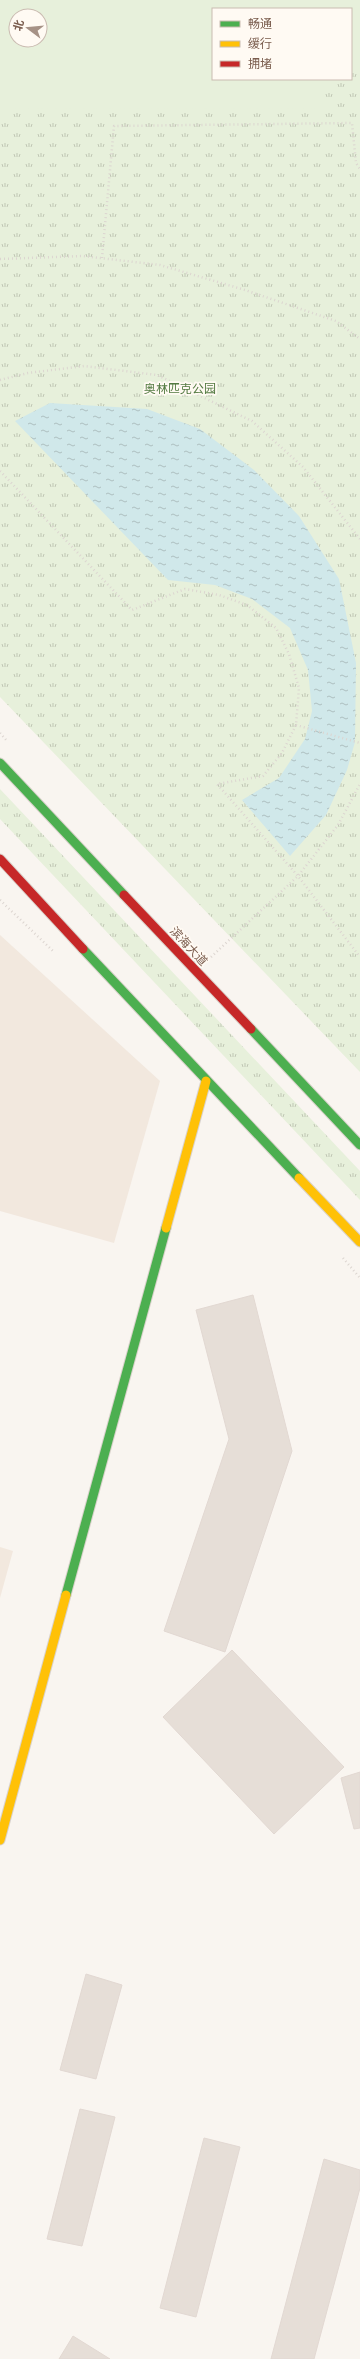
<svg xmlns="http://www.w3.org/2000/svg" width="360" height="2359" viewBox="0 0 360 2359" font-family="'PT Sans Narrow','Noto Sans SC',sans-serif">
	<style>
		.residential { fill: #f2e8de }
		.grass { fill: url(#grass-tufts); fill-rule: evenodd }
		.pitch { fill: #e7f0db; fill-rule: evenodd }
		.water { fill: url(#water-ripples) }
		.building { fill: #e6ded7; stroke: #e2d8d2 }
		.lines { fill: none; stroke-linecap: round; stroke-linejoin: round }
		.fast-casing { stroke: #d9d2cb; stroke-width: 11 }
		.slow-casing { stroke: #d9d2cb; stroke-width: 11 }
		.jam-casing { stroke: #d9d2cb; stroke-width: 11 }
		.path { stroke: #dcd5d0; stroke-width: 2.5; stroke-dasharray: 1 3; stroke-linecap: butt }
		.fast { stroke: #4caf50; stroke-width: 9 }
		.slow { stroke: #ffc107; stroke-width: 9 }
		.jam { stroke: #c62828; stroke-width: 9 }
		.labels { text-anchor: middle; dominant-baseline: central; stroke-width: 3.5; stroke-linejoin: round; paint-order: stroke }
		.park-label { font-size: 12px; fill: #537a41; stroke: #fffaf3 }
		.street-label { font-size: 12px; fill: #7a5c4d; stroke: #fffaf3 }
	</style>
	<defs>
		<pattern id="grass-tufts" width="24" height="20" patternUnits="userSpaceOnUse"><rect width="24" height="20" fill="#e7f0db"/><path d="M3 7l-1-3M5 7V3M7 7l1-3M15 17l-1-3M17 17v-4M19 17l1-3" fill="none" stroke="#c0c6b4"/></pattern>
		<pattern id="water-ripples" width="26" height="14" patternUnits="userSpaceOnUse"><rect width="26" height="14" fill="#d0e8ea"/><path d="M2 4q2-2 4 0t4 0M15 11q2-2 4 0t4 0" fill="none" stroke="#aebfc0"/></pattern>
	</defs>
	<rect width="100%" height="100%" fill="#f9f5f0"/>
	<g class="residential">
		<polygon points="0,935 160,1081 114,1243 0,1211"/>
		<polygon points="0,1547 13,1551 0,1598"/>
	</g>
	<g class="grass">
		<path d="M 0,0 L 360,0 L 360,1072 L 0,697 ZM 213,9 L 351,9 L 351,79 L 213,79 ZM 16,16 L 40,16 L 40,40 L 16,40 Z"/>
		<polygon points="0,789 360,1171 360,1200 0,819"/>
	</g>
	<path class="pitch" d="M 0,0 L 360,0 L 360,55 L 351,63 L 351,9 L 213,9 L 213,79 L 332,79 L 323,87 L 325,108 L 0,109 ZM 16,16 L 40,16 L 40,40 L 16,40 Z"/>
	<polygon class="water" points="50,403 147,409 200,429 254,470 299,516 339,579 356,663 355,742 347,770 326,815 290,856 242,800 279,778 305,739 312,711 308,670 290,628 252,599 215,585 168,580 15,421"/>
	<g class="building">
		<polygon points="253,1295 292,1451 225,1652 164,1631 229,1439 196,1310"/>
		<polygon points="232,1650 344,1767 274,1834 163,1717"/>
		<polygon points="360,1772 360,1828 354,1829 341,1778"/>
		<polygon points="86,1974 122,1985 96,2079 60,2070"/>
		<polygon points="80,2109 115,2117 82,2246 47,2239"/>
		<polygon points="204,2138 240,2147 196,2317 160,2308"/>
		<polygon points="324,2159 360,2170 360,2188 314,2359 271,2359"/>
		<polygon points="73,2336 110,2359 59,2359"/>
	</g>
	<g class="lines">
		<g class="fast-casing">
			<g id="fast">
				<polyline points="0,763 124,895"/>
				<polyline points="83,949 299,1178"/>
				<polyline points="251,1029 360,1145"/>
				<polyline points="66,1595 166,1228"/>
			</g>
		</g>
		<g class="slow-casing">
			<g id="slow">
				<polyline points="299,1178 360,1242"/>
				<polyline points="166,1228 206,1081"/>
				<polyline points="0,1840 66,1595"/>
			</g>
		</g>
		<g class="jam-casing">
			<g id="jam">
				<polyline points="0,859 83,949"/>
				<polyline points="124,895 251,1029"/>
			</g>
		</g>
		<g class="path">
			<polyline points="102,258 114,126 352,123 356,163 360,169"/>
			<polyline points="0,259 83,256 160,265 245,290 336,321 360,339"/>
			<polyline points="0,380 28,373 84,366 157,375 252,421 303,467 360,539"/>
			<polyline points="0,471 132,610 185,589 219,595 247,605 276,628 289,654 299,688 296,725 282,753 263,776 217,784 298,876 360,957"/>
			<polyline points="296,725 360,743"/>
			<polyline points="0,733 8,742"/>
			<polyline points="0,900 53,951"/>
			<polyline points="211,957 298,876 338,825 360,784"/>
			<polyline points="343,1258 360,1278"/>
		</g>
		<use href="#fast" class="fast"/>
		<use href="#slow" class="slow"/>
		<use href="#jam" class="jam"/>
	</g>
	<g class="labels">
		<g class="park-label">
			<text x="180" y="388">奥林匹克公园</text>
		</g>
		<g class="street-label">
			<text transform="translate(189 946) rotate(47)">滨海大道</text>
		</g>
	</g>
	<rect x="212" y="8" width="140" height="72" fill="#fffaf3" stroke="#cabbb1"/>
	<rect x="220" y="21" width="20" height="6" fill="#4caf50" stroke="#cabbb1"/>
	<text x="248" y="28" font-size="12" fill="#7a5c4d">畅通</text>
	<rect x="220" y="41" width="20" height="6" fill="#ffc107" stroke="#cabbb1"/>
	<text x="248" y="48" font-size="12" fill="#7a5c4d">缓行</text>
	<rect x="220" y="61" width="20" height="6" fill="#c62828" stroke="#cabbb1"/>
	<text x="248" y="68" font-size="12" fill="#7a5c4d">拥堵</text>
	<g transform="translate(28 28) rotate(286)"><circle r="19" fill="#fffaf3" stroke="#cabbb1"/>
	<path d="M0-3L7 15L0 10L-7 15Z" fill="#a69286"/>
	<text y="-6" font-size="11" font-weight="bold" text-anchor="middle" fill="#7a5c4d">北</text>
	</g>
</svg>
